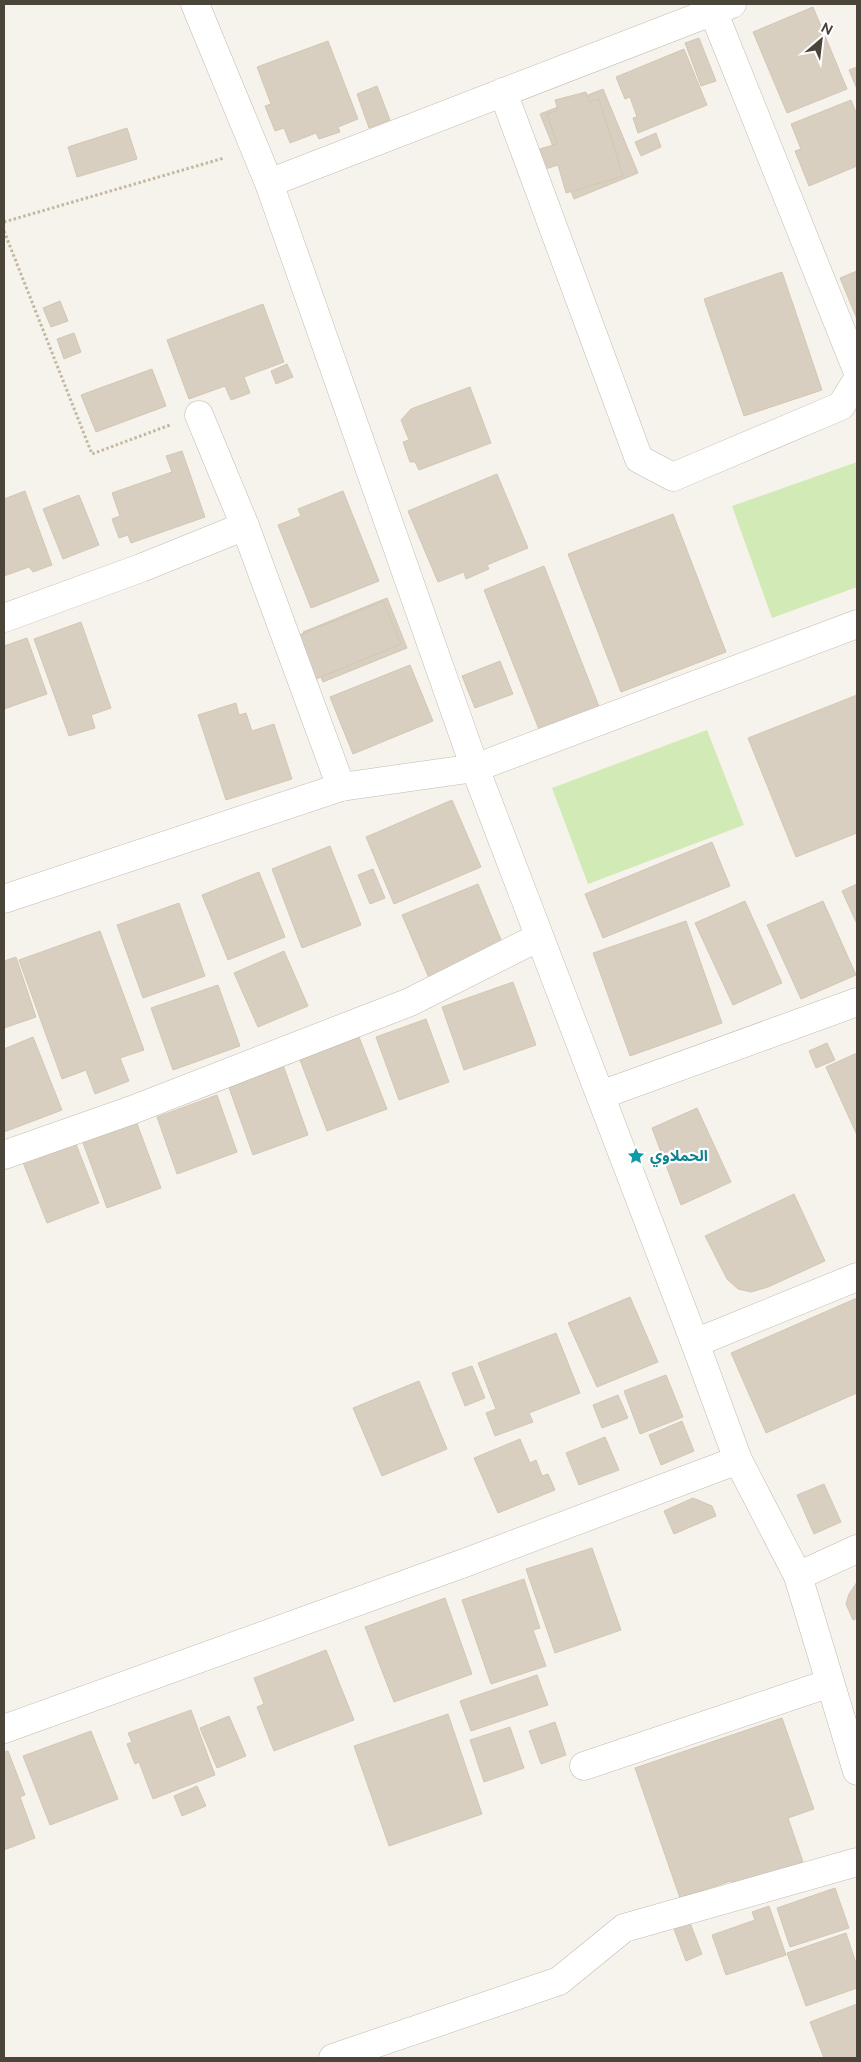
<svg xmlns="http://www.w3.org/2000/svg" width="861" height="2062" viewBox="0 0 861 2062" font-family="Raleway,'Noto Sans Arabic',sans-serif">
	<style>
		.green { fill: #d2eab5 }
		.building { fill: #d8cfc1; stroke: #d3c7b4 }
		.lines { fill: none; stroke-linecap: round; stroke-linejoin: round }
		.minor-casing { stroke: #c2bbae; stroke-width: 29 }
		.path { stroke: #c4b79f; stroke-width: 3; stroke-dasharray: 2.5 2.5; stroke-linecap: butt }
		.minor { stroke: #fff; stroke-width: 28 }
		.labels { text-anchor: middle; dominant-baseline: central; stroke-width: 4.5; stroke-linejoin: round; paint-order: stroke }
		.culture-label { font-size: 15px; font-weight: bold; fill: #0d838f; stroke: #fff; text-anchor: start }
	</style>
	<rect width="100%" height="100%" fill="#f6f3ec"/>
	<g class="green">
		<polygon points="857,462 857,587 772,618 732,506"/>
		<polygon points="707,730 744,825 588,884 552,788"/>
	</g>
	<g class="building">
		<polygon points="813,7 847,89 787,113 753,32"/>
		<polygon points="699,38 716,81 701,86 685,43"/>
		<polygon points="328,41 358,119 338,127 340,132 319,139 316,133 290,143 284,128 275,131 265,106 271,104 257,67"/>
		<polygon points="684,49 707,105 638,133 633,118 637,117 630,97 625,99 616,77"/>
		<polygon points="857,67 857,89 849,70"/>
		<polygon points="377,86 390,120 369,128 357,94"/>
		<polygon points="603,89 638,173 574,199 540,114"/>
		<polygon points="586,92 589,102 599,99 623,176 566,193 558,165 542,170 536,150 557,144 547,114 558,110 555,100"/>
		<polygon points="851,100 857,115 857,166 809,186 795,151 801,149 791,124"/>
		<polygon points="127,128 137,159 77,177 68,147"/>
		<polygon points="656,133 661,147 641,156 635,142"/>
		<polygon points="857,271 857,319 840,278"/>
		<polygon points="782,272 822,390 744,416 704,299"/>
		<polygon points="60,301 68,321 51,327 43,308"/>
		<polygon points="263,304 284,362 244,377 250,393 231,400 225,386 189,399 167,340"/>
		<polygon points="74,333 81,352 64,359 57,339"/>
		<polygon points="287,364 293,377 276,384 271,371"/>
		<polygon points="152,369 166,406 96,432 81,395"/>
		<polygon points="470,387 491,443 419,470 415,462 410,462 403,442 409,440 401,420 411,409"/>
		<polygon points="182,451 205,517 131,543 128,535 119,538 112,519 120,516 112,493 172,472 166,456"/>
		<polygon points="497,474 528,548 487,565 489,569 466,579 464,572 438,582 408,511"/>
		<polygon points="25,491 52,565 33,572 29,567 4,576 4,499"/>
		<polygon points="343,491 379,581 311,608 278,525 301,516 298,509"/>
		<polygon points="79,495 99,545 63,559 43,509"/>
		<polygon points="673,514 726,652 621,692 568,554"/>
		<polygon points="544,566 600,709 540,732 484,590"/>
		<polygon points="387,598 407,648 323,682 303,632"/>
		<polygon points="383,601 401,644 316,679 297,636"/>
		<polygon points="81,622 111,708 91,715 95,728 69,736 34,639"/>
		<polygon points="27,638 47,694 4,709 4,646"/>
		<polygon points="500,661 513,694 475,708 462,676"/>
		<polygon points="410,665 433,721 353,754 330,697"/>
		<polygon points="857,695 857,833 796,857 748,738"/>
		<polygon points="236,703 239,715 246,713 252,731 274,724 292,779 226,800 198,715"/>
		<polygon points="452,800 481,867 394,904 366,837"/>
		<polygon points="712,842 730,886 603,938 585,894"/>
		<polygon points="330,846 361,925 302,948 272,869"/>
		<polygon points="373,869 385,898 370,904 358,875"/>
		<polygon points="259,872 285,937 228,960 202,895"/>
		<polygon points="478,884 504,947 429,978 402,915"/>
		<polygon points="857,884 857,924 842,891"/>
		<polygon points="745,901 782,983 733,1005 695,923"/>
		<polygon points="823,901 856,975 801,999 767,925"/>
		<polygon points="179,903 205,976 143,998 117,925"/>
		<polygon points="686,921 722,1023 630,1056 593,953"/>
		<polygon points="100,931 144,1050 120,1058 129,1081 95,1094 86,1070 62,1079 19,960"/>
		<polygon points="284,951 308,1006 258,1027 234,973"/>
		<polygon points="16,957 36,1017 4,1028 4,961"/>
		<polygon points="513,982 536,1045 464,1070 442,1007"/>
		<polygon points="218,985 240,1046 173,1070 151,1008"/>
		<polygon points="426,1019 449,1082 399,1100 376,1037"/>
		<polygon points="33,1037 62,1110 4,1132 4,1049"/>
		<polygon points="359,1037 387,1109 327,1131 300,1060"/>
		<polygon points="827,1043 835,1060 816,1068 809,1051"/>
		<polygon points="857,1053 857,1135 826,1067"/>
		<polygon points="282,1062 308,1135 253,1155 227,1082"/>
		<polygon points="217,1095 237,1152 177,1174 157,1117"/>
		<polygon points="697,1108 731,1182 681,1205 652,1128"/>
		<polygon points="136,1121 161,1188 107,1208 82,1140"/>
		<polygon points="74,1139 99,1203 47,1223 22,1160"/>
		<polygon points="794,1194 825,1261 768,1287 751,1292 738,1289 727,1279 705,1236"/>
		<polygon points="630,1297 658,1362 597,1387 568,1323"/>
		<polygon points="857,1298 857,1393 766,1433 731,1353"/>
		<polygon points="556,1333 580,1393 529,1413 533,1422 495,1436 486,1413 496,1409 478,1363"/>
		<polygon points="472,1366 485,1398 465,1406 452,1373"/>
		<polygon points="666,1375 683,1417 640,1434 624,1391"/>
		<polygon points="419,1381 447,1449 382,1476 353,1408"/>
		<polygon points="618,1395 628,1418 602,1428 593,1405"/>
		<polygon points="682,1421 694,1451 661,1465 649,1435"/>
		<polygon points="605,1437 619,1470 579,1485 566,1453"/>
		<polygon points="520,1439 530,1463 536,1460 542,1476 548,1474 555,1490 498,1513 474,1458"/>
		<polygon points="824,1484 841,1522 814,1534 797,1495"/>
		<polygon points="693,1498 712,1506 716,1516 674,1534 664,1511"/>
		<polygon points="592,1548 621,1630 555,1653 526,1569"/>
		<polygon points="524,1579 540,1628 533,1630 546,1666 491,1684 462,1600"/>
		<polygon points="857,1582 857,1618 853,1620 846,1604 849,1594"/>
		<polygon points="445,1598 472,1674 394,1702 365,1627"/>
		<polygon points="326,1650 354,1720 274,1751 257,1707 264,1704 254,1678"/>
		<polygon points="537,1675 548,1705 471,1731 460,1701"/>
		<polygon points="191,1710 215,1775 153,1799 139,1762 135,1764 127,1744 132,1742 128,1733"/>
		<polygon points="448,1714 482,1814 389,1846 354,1746"/>
		<polygon points="229,1716 246,1756 217,1768 200,1728"/>
		<polygon points="782,1718 814,1809 788,1818 803,1862 733,1886 731,1881 680,1898 635,1768"/>
		<polygon points="555,1722 566,1755 541,1764 529,1731"/>
		<polygon points="510,1727 524,1768 484,1782 470,1740"/>
		<polygon points="91,1731 118,1799 50,1825 23,1756"/>
		<polygon points="8,1751 25,1795 20,1797 35,1838 4,1850 4,1752"/>
		<polygon points="197,1786 206,1806 182,1816 174,1796"/>
		<polygon points="835,1888 849,1928 790,1947 777,1908"/>
		<polygon points="769,1906 786,1955 726,1975 712,1935 755,1920 752,1912"/>
		<polygon points="687,1915 702,1954 686,1961 671,1921"/>
		<polygon points="846,1933 857,1966 857,1988 806,2006 787,1953"/>
		<polygon points="857,2004 857,2058 824,2058 810,2022"/>
	</g>
	<g class="lines">
		<g class="minor-casing">
			<g id="minor">
				<polyline points="195,4 269,183 475,768 695,1343 738,1460 798,1576 857,1771"/>
				<polyline points="713,11 857,370"/>
				<polyline points="503,92 639,459 673,477 841,406 857,380"/>
				<polyline points="269,183 732,4"/>
				<polyline points="199,415 245,526 341,787"/>
				<polyline points="4,618 141,568 245,526"/>
				<polyline points="4,899 341,787 475,768 857,624"/>
				<polyline points="601,1095 857,1002"/>
				<polyline points="4,1155 132,1110 410,1002 539,937"/>
				<polyline points="695,1343 857,1277"/>
				<polyline points="798,1576 857,1549"/>
				<polyline points="4,1729 467,1562 738,1460"/>
				<polyline points="584,1766 830,1683"/>
				<polyline points="333,2058 559,1981 624,1928 857,1862"/>
			</g>
		</g>
		<g class="path">
			<polyline points="4,222 224,158"/>
			<polyline points="4,231 92,454 170,425"/>
		</g>
		<use href="#minor" class="minor"/>
	</g>
	<defs>
		<g id="sight-bare" transform="scale(1.35)"><path d="M0-6L1.8-2.2L6-1.7L2.9 1.2L3.7 5.4L0 3.3L-3.7 5.4L-2.9 1.2L-6-1.7L-1.8-2.2Z" fill="#0f9aa8" stroke="#fff" stroke-width="2.5" paint-order="stroke"/></g>
	</defs>
	<g fill-rule="evenodd">
		<use href="#sight-bare" x="636" y="1156"/>
	</g>
	<g class="labels">
		<g class="culture-label">
			<text x="650" y="1156">الحملاوي</text>
		</g>
	</g>
	<rect width="861" height="2062" fill="none" stroke="#4b4439" stroke-width="10"/>
	<g transform="translate(821 40) rotate(28)" stroke="#ffffff" stroke-width="4" paint-order="stroke">
	<path d="M0-4L9 19L0 12L-9 19Z" fill="#4b4439"/>
	<text y="-8" font-size="14" font-weight="bold" text-anchor="middle" fill="#4b4439">N</text>
	</g>
</svg>
